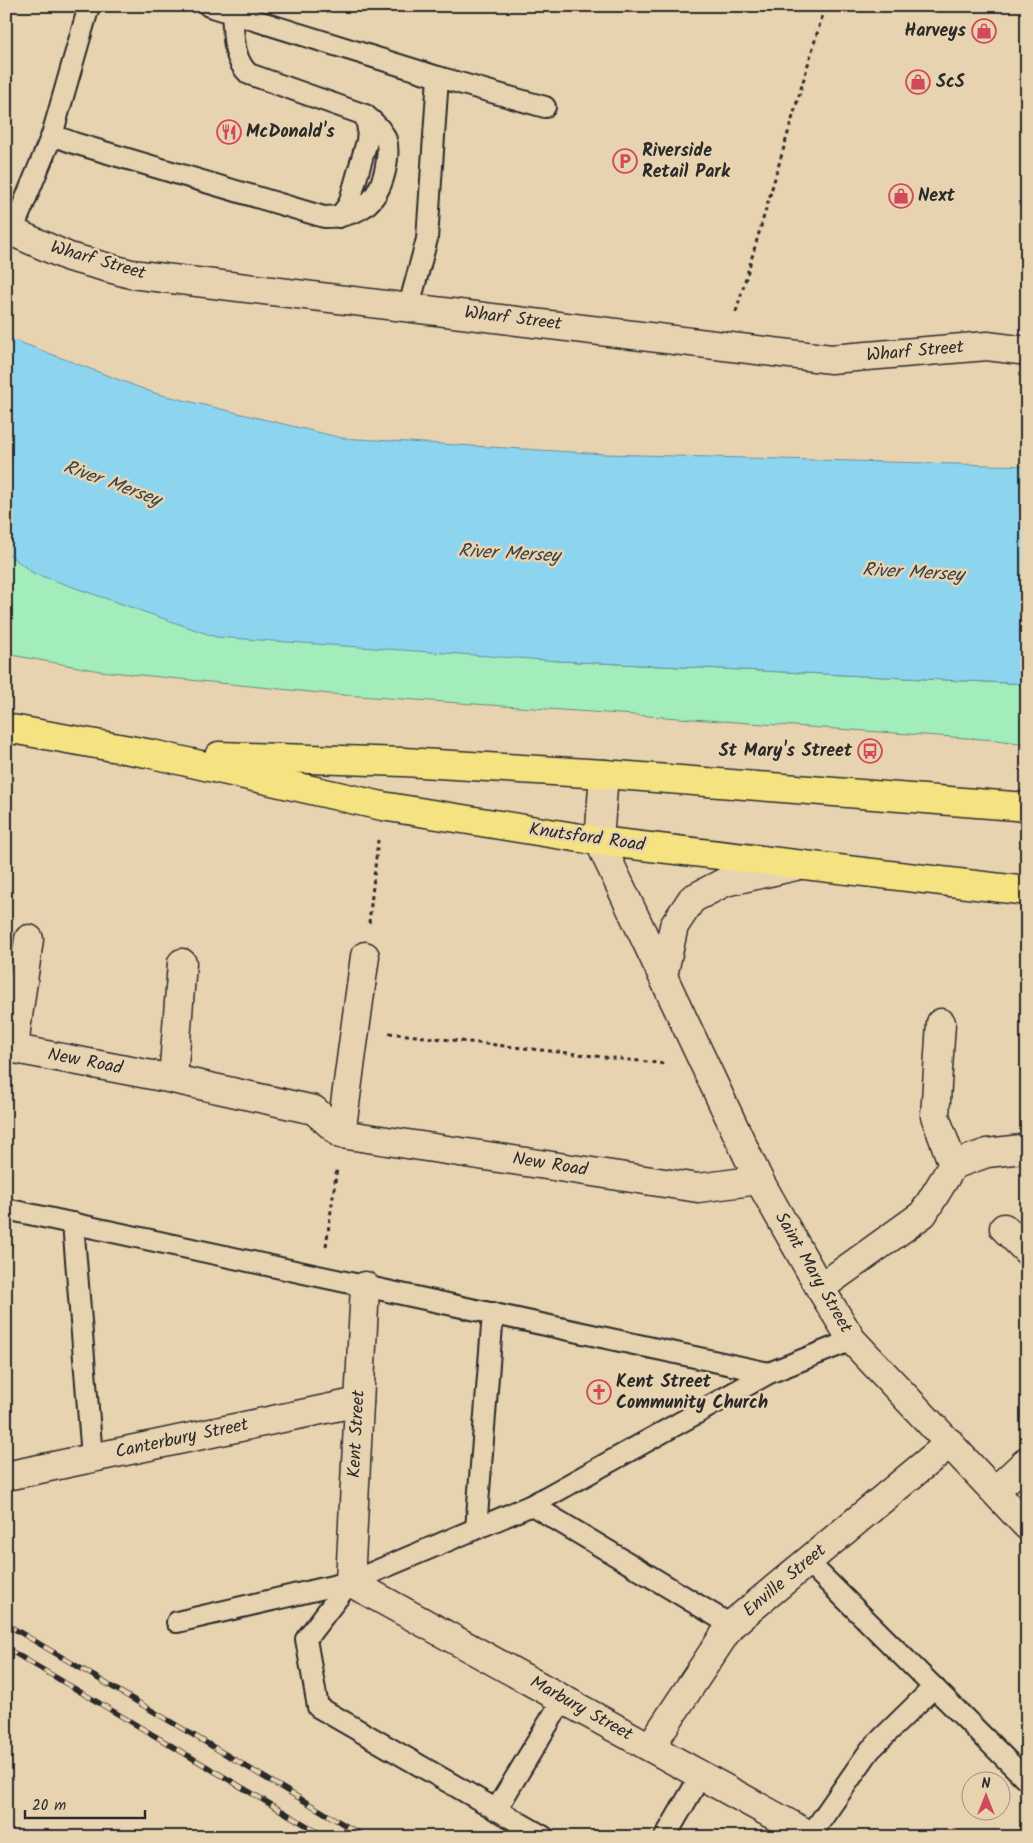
<svg xmlns="http://www.w3.org/2000/svg" width="1033" height="1843" viewBox="0 0 1033 1843" font-family="Kalam,sans-serif">
	<style>
		.green { fill: #a3ecbb; stroke: #678c73 }
		.water { fill: #8dd5ef; stroke: #6691a1 }
		.lines { fill: none; stroke-linecap: round; stroke-linejoin: round }
		.service-casing { stroke: #2b2b2b; stroke-width: 24 }
		.minor-casing { stroke: #2b2b2b; stroke-width: 31 }
		.trunk-casing { stroke: #2b2b2b; stroke-width: 31 }
		.path { stroke: #2b2b2b; stroke-width: 3; stroke-dasharray: 4 4; stroke-linecap: butt }
		.service { stroke: #e8d3b1; stroke-width: 20 }
		.minor { stroke: #e8d3b1; stroke-width: 28 }
		.trunk { stroke: #f5e382; stroke-width: 28 }
		.rail-casing { stroke: #2b2b2b; stroke-width: 5.5 }
		.rail { stroke: #e8d3b1; stroke-width: 4; stroke-dasharray: 11; stroke-linecap: butt }
		.labels { text-anchor: middle; dominant-baseline: central; stroke-width: 5; stroke-linejoin: round; paint-order: stroke }
		.poi-label { font-size: 18px; font-weight: bold; fill: #2b2b2b; stroke: #e8d3b1; text-anchor: start }
		.street-label { font-size: 18px; fill: #2b2b2b; stroke: #e8d3b1 }
		.water-label { font-size: 19px; font-style: italic; fill: #3a4448; stroke: #e8d3b1 }
	</style>
	<rect width="100%" height="100%" fill="#e8d3b1"/>
	<filter id="ink" filterUnits="userSpaceOnUse"><feTurbulence type="fractalNoise" baseFrequency=".02" numOctaves="2"/><feDisplacementMap in="SourceGraphic" scale="10" xChannelSelector="R" yChannelSelector="G"/><feConvolveMatrix kernelMatrix="1 2 1 2 8 2 1 2 1" color-interpolation-filters="sRGB"/></filter>
	<g filter="url(#ink)">
		<polygon class="green" points="6,552 33,573 559,661 1027,684 1027,744 996,740 330,694 100,671 6,654"/>
		<polygon class="water" points="6,337 154,393 342,438 605,454 1027,466 1027,684 559,661 216,637 33,573 6,552"/>
		<g class="lines">
			<g class="service-casing">
				<g id="service">
					<polyline points="209,6 438,77 427,239 409,306"/>
					<polyline points="438,77 545,107"/>
					<path d="M 52,135 L 74,143 L 324,217 C 357,217 377,205 385,171 C 391,143 388,133 365,115 L 249,74 C 232,59 234,34 232,13"/>
					<polyline points="339,217 349,204 367,141 368,129 365,115"/>
					<polyline points="12,232 52,135 89,6"/>
					<polyline points="6,1209 769,1373"/>
					<polyline points="73,1223 92,1457"/>
					<polyline points="532,1505 731,1625"/>
					<polyline points="476,1529 493,1313"/>
					<polyline points="808,1562 1027,1780"/>
					<polyline points="350,1582 306,1639 318,1707 544,1837"/>
					<polyline points="177,1622 350,1582 532,1505 769,1373 852,1340"/>
					<polyline points="496,1810 563,1699"/>
					<polyline points="810,1836 870,1750 934,1687"/>
					<polyline points="665,1837 701,1775"/>
				</g>
			</g>
			<g class="minor-casing">
				<g id="minor">
					<polyline points="6,229 69,257 131,274 831,359 987,346 1027,351"/>
					<polyline points="604,774 599,841 759,1180 820,1288 852,1340 1027,1526"/>
					<polyline points="29,939 16,1030 15,1049 173,1079 314,1110 341,1134 698,1188 759,1180"/>
					<polyline points="663,976 674,926 692,899 725,882 796,866"/>
					<polyline points="941,1023 935,1116 953,1165"/>
					<polyline points="173,1079 182,963"/>
					<polyline points="341,1134 365,956"/>
					<polyline points="1004,1228 1027,1251"/>
					<polyline points="365,1286 350,1582 813,1837"/>
					<polyline points="820,1288 923,1214 953,1165 987,1153 1022,1149 1027,1150"/>
					<polyline points="6,1476 359,1402"/>
					<polyline points="995,1491 1027,1461"/>
					<polyline points="650,1747 731,1625 950,1443"/>
				</g>
			</g>
			<g class="trunk-casing">
				<g id="trunk">
					<polyline points="6,728 152,754 382,806 599,841 1027,891"/>
					<polyline points="219,756 404,762 604,774 1027,807"/>
				</g>
			</g>
			<g class="path">
				<polyline points="736,312 825,6"/>
				<polyline points="369,923 378,840"/>
				<polyline points="389,1033 666,1064"/>
				<polyline points="326,1246 337,1168"/>
			</g>
			<use href="#service" class="service"/>
			<use href="#minor" class="minor"/>
			<use href="#trunk" class="trunk"/>
			<g class="rail-casing">
				<g id="rail">
					<polyline points="6,1624 365,1837"/>
					<polyline points="6,1648 326,1837"/>
				</g>
			</g>
			<use href="#rail" class="rail"/>
		</g>
	</g>
	<defs>
		<g id="shop-ring" transform="scale(1.25)"><circle r="9.5" fill="#e8d3b1" stroke="#d1495b" stroke-width="1.5"/><path d="M-5-2.5h2.3a2.7 3.5 0 0 1 5.4 0H5L5.5 6h-11ZM-1.5-2.5h3a1.5 2.3 0 0 0-3 0Z" fill="#d1495b"/></g>
		<g id="restaurant-ring" transform="scale(1.25)"><circle r="9.5" fill="#e8d3b1" stroke="#d1495b" stroke-width="1.5"/><path d="M-5-6h1v4h1v-4h1v4h1v-4h1v5L-1.5 .5V6h-2V.5L-5-1ZM5-6V6H3V1.5H1.5Q1.5-4 5-6Z" fill="#d1495b"/></g>
		<g id="parking-ring" transform="scale(1.25)"><circle r="9.5" fill="#e8d3b1" stroke="#d1495b" stroke-width="1.5"/><path d="M-3.5-5.5H1a3.5 3.5 0 0 1 0 7H-1V5.5H-3.5ZM-1-3.4V-.6H.8a1.4 1.4 0 0 0 0-2.8Z" fill="#d1495b"/></g>
		<g id="bus-ring" transform="scale(1.25)"><circle r="9.5" fill="#e8d3b1" stroke="#d1495b" stroke-width="1.5"/><path d="M-5-6H5V4H4V6H2V4H-2V6H-4V4H-5ZM-3.5-4V0h7V-4ZM-3.5 1.2v1.5H-2V1.2ZM2 1.2v1.5H3.5V1.2Z" fill="#d1495b"/></g>
		<g id="church-ring" transform="scale(1.25)"><circle r="9.5" fill="#e8d3b1" stroke="#d1495b" stroke-width="1.5"/><path d="M-1.2-6h2.4v3.5h3.3v2.4h-3.3V6h-2.4V-.1h-3.3v-2.4h3.3Z" fill="#d1495b"/></g>
	</defs>
	<g fill-rule="evenodd">
		<use href="#shop-ring" x="984" y="31"/>
		<use href="#shop-ring" x="918" y="82"/>
		<use href="#restaurant-ring" x="229" y="132"/>
		<use href="#parking-ring" x="625" y="161"/>
		<use href="#shop-ring" x="901" y="196"/>
		<use href="#bus-ring" x="870" y="751"/>
		<use href="#church-ring" x="599" y="1392"/>
	</g>
	<g class="labels">
		<g class="poi-label">
			<text x="966" y="31" text-anchor="end">Harveys</text>
			<text x="936" y="82">ScS</text>
			<text x="246" y="132">McDonald's</text>
			<text x="642" y="151">Riverside<tspan x="642" dy="21">Retail Park</tspan></text>
			<text x="918" y="196">Next</text>
			<text x="852" y="751" text-anchor="end">St Mary's Street</text>
			<text x="616" y="1382">Kent Street<tspan x="616" dy="21">Community Church</tspan></text>
		</g>
		<g class="street-label">
			<text transform="translate(98 261) rotate(16)">Wharf Street</text>
			<text transform="translate(513 319) rotate(7)">Wharf Street</text>
			<text transform="translate(915 352) rotate(-5)">Wharf Street</text>
			<text transform="translate(587 838) rotate(8)">Knutsford Road</text>
			<text transform="translate(85 1062) rotate(11)">New Road</text>
			<text transform="translate(550 1165) rotate(9)">New Road</text>
			<text transform="translate(813 1273) rotate(60)">Saint Mary Street</text>
			<text transform="translate(357 1434) rotate(-87)">Kent Street</text>
			<text transform="translate(182 1439) rotate(-12)">Canterbury Street</text>
			<text transform="translate(785 1581) rotate(-40)">Enville Street</text>
			<text transform="translate(581 1709) rotate(29)">Marbury Street</text>
		</g>
		<g class="water-label">
			<text transform="translate(112 484) rotate(20)">River Mersey</text>
			<text transform="translate(509 554) rotate(3)">River Mersey</text>
			<text transform="translate(913 573) rotate(3)">River Mersey</text>
		</g>
	</g>
	<rect width="1033" height="1843" fill="none" stroke="#e8d3b1" stroke-width="25"/>
	<rect x="12" y="12" width="1008" height="1818" fill="none" stroke="#2b2b2b" stroke-width="2" filter="url(#ink)"/>
	<g transform="translate(986 1796)"><circle r="24" fill="#e8d3b1" stroke="#9c907b"/>
	<path d="M0-4L9 19L0 12L-9 19Z" fill="#d1495b"/>
	<text y="-8" font-size="14" font-weight="bold" text-anchor="middle" fill="#2b2b2b">N</text>
	</g>
	<path d="M25 1810v8h120v-8" fill="none" stroke="#2b2b2b" stroke-width="2.5"/>
	<text x="32" y="1810" font-size="15" fill="#2b2b2b" stroke="#e8d3b1" stroke-width="4" paint-order="stroke">20 m</text>
</svg>
